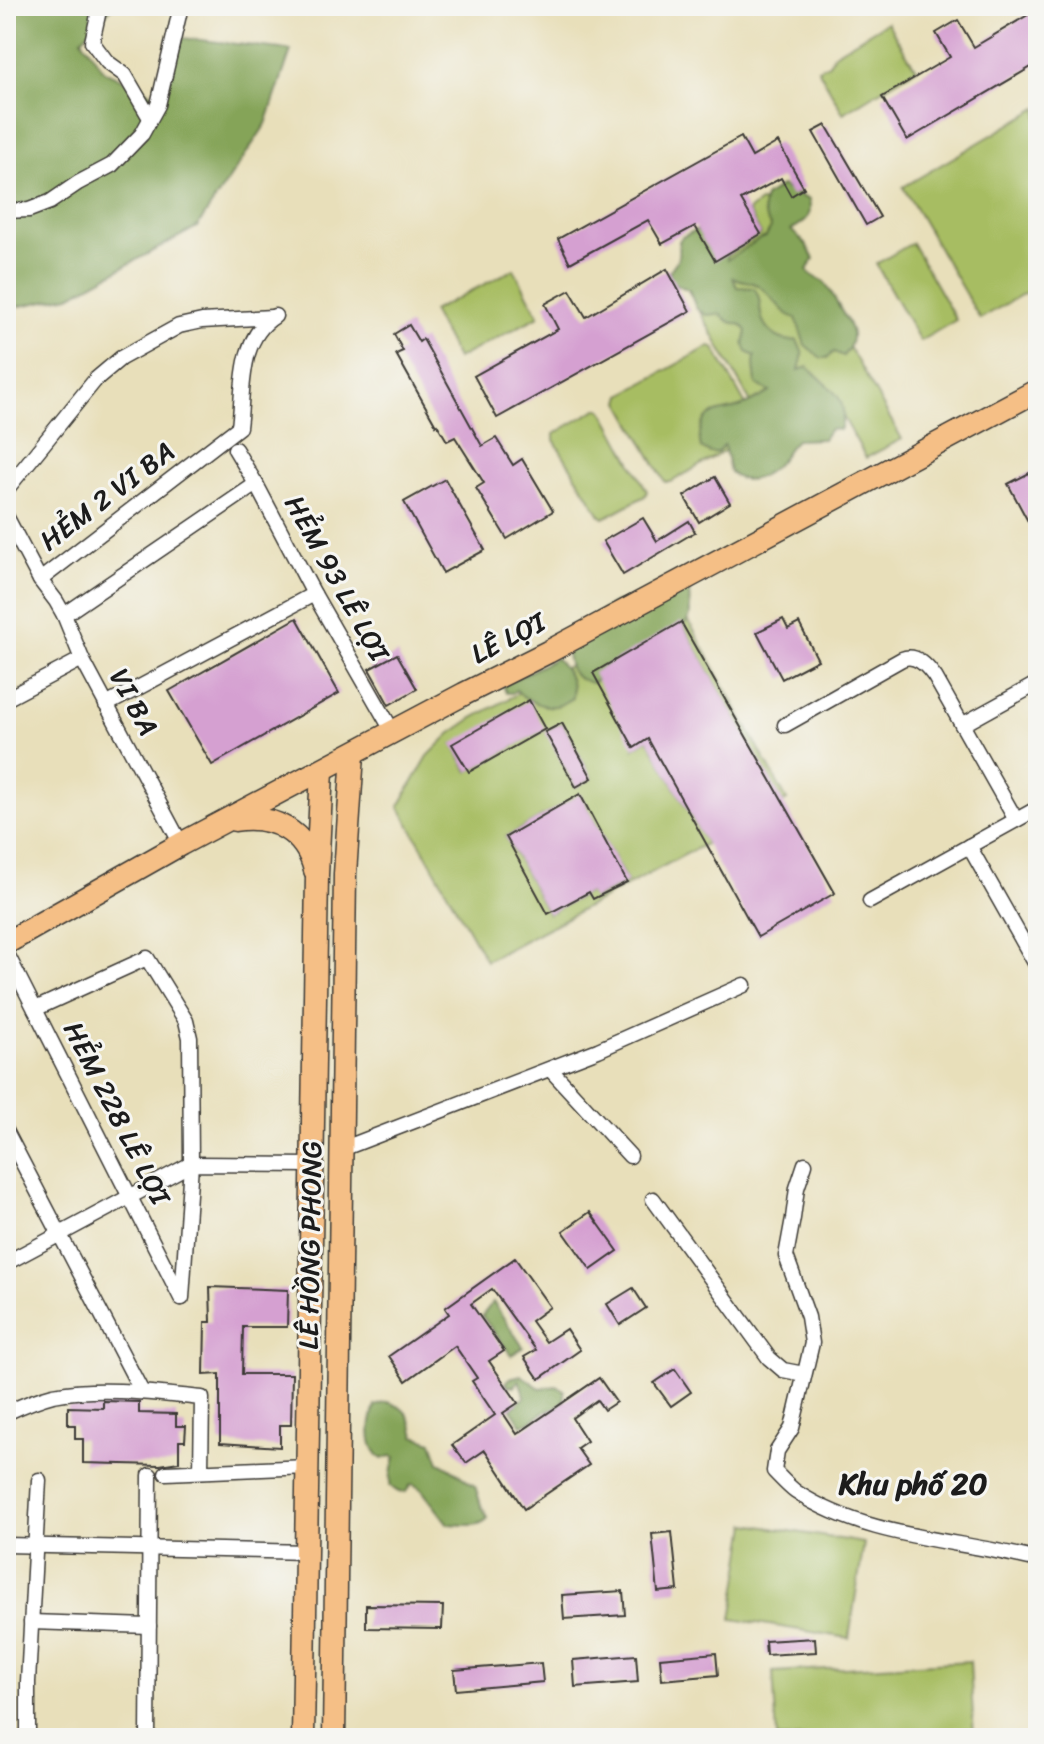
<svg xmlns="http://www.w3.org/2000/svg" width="1044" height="1744" viewBox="0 0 1044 1744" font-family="Sriracha,sans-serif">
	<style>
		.green { fill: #a7bd62; stroke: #626c3f; stroke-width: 2; fill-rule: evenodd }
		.forest { fill: #85a458; stroke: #50603a; stroke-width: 2 }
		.building { fill: #d5a0d1 }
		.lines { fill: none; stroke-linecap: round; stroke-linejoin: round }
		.street-casing { stroke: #3b3934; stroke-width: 17 }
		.primary-casing { stroke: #3b3934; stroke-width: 25 }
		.street { stroke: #fff; stroke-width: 14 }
		.primary { stroke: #f5bf86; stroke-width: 22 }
		.labels { text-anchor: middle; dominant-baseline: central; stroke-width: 6; stroke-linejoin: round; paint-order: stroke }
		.street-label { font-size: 28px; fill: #1c1c1c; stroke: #f6f6f2 }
		.neighbourhood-label { font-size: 30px; font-weight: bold; fill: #1c1c1c; stroke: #f6f6f2 }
	</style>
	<rect width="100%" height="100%" fill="#f6f6f2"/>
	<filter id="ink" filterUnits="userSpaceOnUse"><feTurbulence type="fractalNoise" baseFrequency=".0125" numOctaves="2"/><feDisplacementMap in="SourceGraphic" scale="16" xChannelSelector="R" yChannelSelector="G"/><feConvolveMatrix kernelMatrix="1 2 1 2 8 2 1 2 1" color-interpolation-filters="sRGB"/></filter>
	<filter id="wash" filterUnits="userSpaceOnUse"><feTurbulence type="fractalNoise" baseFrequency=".006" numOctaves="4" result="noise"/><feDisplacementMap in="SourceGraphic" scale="32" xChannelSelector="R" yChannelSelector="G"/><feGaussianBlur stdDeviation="1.8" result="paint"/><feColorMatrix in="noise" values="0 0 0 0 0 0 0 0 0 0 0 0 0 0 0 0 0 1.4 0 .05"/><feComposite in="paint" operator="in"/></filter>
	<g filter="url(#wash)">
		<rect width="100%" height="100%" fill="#e8dfba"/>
		<g class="green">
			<polygon points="887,22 916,69 843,113 818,69 829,64 834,54"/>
			<polygon points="1038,108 1038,285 980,319 903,187"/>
			<polygon points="760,202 766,202 902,439 866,458 829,391 766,430 684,283 761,234 748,211"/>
			<polygon points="912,243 956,320 920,341 876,264"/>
			<polygon points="514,269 539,316 457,359 432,311"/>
			<polygon points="710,346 714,348 758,427 757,432 671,482 665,482 620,402 622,395"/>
			<polygon points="597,409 601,409 604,412 647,491 645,496 604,518 600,515 554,440 554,434"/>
			<path d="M 680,605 L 787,800 L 486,961 L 399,806 L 428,756 L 450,734 L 473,718 ZM 681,622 L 781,799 L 705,841 L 648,739 L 634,748 ZM 562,723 L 592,778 L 576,787 L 546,732 ZM 544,729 L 468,772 L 453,744 ZM 580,795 L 627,882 L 594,899 L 589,892 L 548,914 L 506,837 Z"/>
			<polygon points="747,1524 864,1543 849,1638 732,1619"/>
			<polygon points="970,1661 974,1738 777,1738 773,1672"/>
		</g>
		<g class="forest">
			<polygon points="6,6 113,6 82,39 104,71 158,96 183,38 291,50 266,124 197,227 70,296 10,308 6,299"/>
			<path d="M 781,186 L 809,200 C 813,218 805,222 791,230 L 806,244 L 814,259 L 807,270 C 812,277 816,277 823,281 C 829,286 833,296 837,303 C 847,323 862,335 843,356 L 834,352 L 827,358 L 821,358 L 805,345 L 796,318 C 779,313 773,294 757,285 C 751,281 741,281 733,278 L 737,287 L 754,288 C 763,300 758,310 763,321 C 769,335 784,343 797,340 L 803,354 L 799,370 L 808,367 C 829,388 852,398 840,430 L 830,429 L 823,439 L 796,440 C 787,448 787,452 780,460 C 772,471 755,483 741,479 C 737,478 733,475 730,472 L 724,445 L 717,453 L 710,453 L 701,448 C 699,440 699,436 701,429 C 706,410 720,413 736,408 C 748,405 760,397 770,392 L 756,384 L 754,364 L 755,356 L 747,352 L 744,344 L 747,331 L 742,325 L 730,322 L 719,314 L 706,315 L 696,308 L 689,290 L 673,283 L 669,272 L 678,259 L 679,241 L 682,237 L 698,229 L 727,246 L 727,260 L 758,240 L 766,237 L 771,227 C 763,215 761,210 765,197 Z"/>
			<path d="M 689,582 L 690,616 L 687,622 L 603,668 L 602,677 L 592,683 C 564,677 570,661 564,637 L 573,628 L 614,603 L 627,601 Z"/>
			<path d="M 556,658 C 567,671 574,679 572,698 C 570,699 562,704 560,705 C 546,710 525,700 516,690 L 512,693 L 506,693 L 503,685 Z"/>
			<polygon points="493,1302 523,1347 512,1356 482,1316"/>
			<path d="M 521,1375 L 540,1388 L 557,1386 L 564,1391 L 564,1402 L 557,1408 C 543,1409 535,1422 522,1425 L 511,1409 L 525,1397 L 519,1380 L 514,1386 L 508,1386 L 506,1383 L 510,1378 Z"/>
			<path d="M 387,1402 C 407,1407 411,1418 415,1436 L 432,1442 L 439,1462 C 454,1468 461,1478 475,1486 L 481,1505 L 488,1518 C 479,1529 461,1524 448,1524 L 421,1489 L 413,1484 L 410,1485 L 406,1492 C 398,1494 396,1490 390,1486 L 391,1473 L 395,1457 L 391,1456 L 382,1459 C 366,1446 369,1424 375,1406 Z"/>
		</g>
		<g id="blocks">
			<g class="building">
				<polygon points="1038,9 1038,63 907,140 882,97 950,57 936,33 958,20 974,47"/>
				<polygon points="826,125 880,217 866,225 813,132"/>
				<polygon points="741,137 752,157 778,142 804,188 791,196 781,178 741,200 761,234 715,261 695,226 662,244 648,220 570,263 558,239"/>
				<polygon points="667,269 690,311 497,418 474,376 558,329 545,304 570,290 586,317"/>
				<polygon points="409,325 419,342 423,339 482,446 496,438 513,465 522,459 553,511 507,539 476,488 484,483 455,437 447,441 437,424 436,425 396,354 403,351 394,334"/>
				<polygon points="1033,471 1038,480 1038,540 1008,484"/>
				<polygon points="715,477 730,503 699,522 684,496"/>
				<polygon points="445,479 485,550 443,573 404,502"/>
				<polygon points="643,518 657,541 689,521 695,532 623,575 603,541"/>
				<polygon points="297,618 339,693 212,765 169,691"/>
				<polygon points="783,619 788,629 799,623 818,660 782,679 757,632"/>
				<polygon points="681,622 835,893 758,937 648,739 634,748 593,673"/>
				<polygon points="397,654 417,689 389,705 369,669"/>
				<polygon points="529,700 545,729 469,772 452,744"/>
				<polygon points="562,723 592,778 576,787 545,732"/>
				<polygon points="580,794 627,882 593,899 589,892 548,914 506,837"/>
				<polygon points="590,1212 618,1251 591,1270 563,1231"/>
				<polygon points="515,1258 550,1307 531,1321 546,1342 566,1329 580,1350 539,1379 524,1357 536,1350 492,1289 471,1304 504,1351 489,1361 518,1403 503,1413 517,1434 599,1378 616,1402 604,1410 597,1400 572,1418 587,1441 577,1448 589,1465 524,1509 485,1450 466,1463 452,1445 495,1415 472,1381 477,1378 455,1346 406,1381 389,1356 449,1314 445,1308"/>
				<polygon points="210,1287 288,1290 287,1327 243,1327 242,1374 292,1374 291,1425 280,1425 280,1447 220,1443 220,1374 204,1375 205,1322 211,1322"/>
				<polygon points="633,1288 646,1308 620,1325 607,1304"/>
				<polygon points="675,1369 691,1392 671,1406 654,1383"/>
				<polygon points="103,1401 139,1402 139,1413 176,1414 176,1426 186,1426 185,1441 179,1441 179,1462 160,1465 83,1463 83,1439 75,1439 75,1425 68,1425 68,1407 103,1408"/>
				<polygon points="672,1532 678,1590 658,1592 652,1534"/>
				<polygon points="623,1591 625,1615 564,1619 562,1595"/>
				<polygon points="366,1605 443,1606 442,1629 366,1628"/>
				<polygon points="815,1638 816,1652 766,1655 765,1641"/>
				<polygon points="716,1653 718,1675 662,1680 660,1658"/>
				<polygon points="636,1655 638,1682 575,1687 573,1660"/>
				<polygon points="541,1663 543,1682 456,1690 454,1670"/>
			</g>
		</g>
	</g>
	<g filter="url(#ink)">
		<use href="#blocks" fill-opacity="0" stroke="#3b3934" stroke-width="2"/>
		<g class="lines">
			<g class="street-casing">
				<g id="street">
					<polyline points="100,6 92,42 107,62 125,75 150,118"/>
					<polyline points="6,211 29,210 50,202 78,183 112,165 142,134 158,105 181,6"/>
					<polyline points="235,449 256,484 314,594 393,732"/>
					<polyline points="6,490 96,379 121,358 179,326 202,321 272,317"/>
					<polyline points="6,516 40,580 56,601 64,615 82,659 181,844"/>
					<path d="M 40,580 L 239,427 C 244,389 238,339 275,316"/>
					<polyline points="64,615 256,484"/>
					<polyline points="6,699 82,659"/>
					<polyline points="106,705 314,594"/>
					<path d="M 785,725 L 902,659 C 916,653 927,666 935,677 L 1016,820"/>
					<polyline points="962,725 1038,683"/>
					<polyline points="969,846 1038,968"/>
					<polyline points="870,901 1038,808"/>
					<polyline points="6,952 181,1298"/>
					<polyline points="35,1009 147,958 186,1021 190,1038 191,1164 182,1298"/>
					<polyline points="550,1069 630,1156"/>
					<polyline points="6,1131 142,1392"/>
					<polyline points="342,1149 598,1050 744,985"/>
					<path d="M 805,1164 L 797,1188 L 793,1218 L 786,1256 L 808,1317 L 812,1343 L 792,1428 L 777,1451 L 774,1471 C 781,1478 788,1486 796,1492 C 868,1539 957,1539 1038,1560"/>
					<polyline points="653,1199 769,1358 783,1370 804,1374"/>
					<polyline points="6,1263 191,1164 312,1165"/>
					<path d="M 6,1413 C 21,1406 37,1399 53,1395 C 101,1386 153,1393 202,1398 L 201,1471"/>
					<polyline points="166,1473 307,1467"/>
					<polyline points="6,1545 306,1552"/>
					<polyline points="31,1622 149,1626"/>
					<polyline points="28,1738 28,1682 39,1480"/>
					<polyline points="148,1738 150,1475"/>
				</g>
			</g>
			<g class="primary-casing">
				<g id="primary">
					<path d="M 235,820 C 273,814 306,832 315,870"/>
					<polyline points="6,943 181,844 464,694 548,652 1038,390"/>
					<polyline points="303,1738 317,875 322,770"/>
					<polyline points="334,1738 345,874 353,754"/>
				</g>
			</g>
			<use href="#street" class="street"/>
			<use href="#primary" class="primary"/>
		</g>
	</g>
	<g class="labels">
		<g class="street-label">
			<text transform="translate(107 496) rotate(-37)">HẺM 2 VI BA</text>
			<text transform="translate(337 578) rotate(61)">HẺM 93 LÊ LỢI</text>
			<text transform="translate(508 638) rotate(-27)">LÊ LỢI</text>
			<text transform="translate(134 702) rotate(62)">VI BA</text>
			<text transform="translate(117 1113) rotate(63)">HẺM 228 LÊ LỢI</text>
			<text transform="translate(310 1245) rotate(-89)">LÊ HỒNG PHONG</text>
		</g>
		<g class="neighbourhood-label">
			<text x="913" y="1484">Khu phố 20</text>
		</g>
	</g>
	<rect width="1044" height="1744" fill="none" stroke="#f6f6f2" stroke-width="32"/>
</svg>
